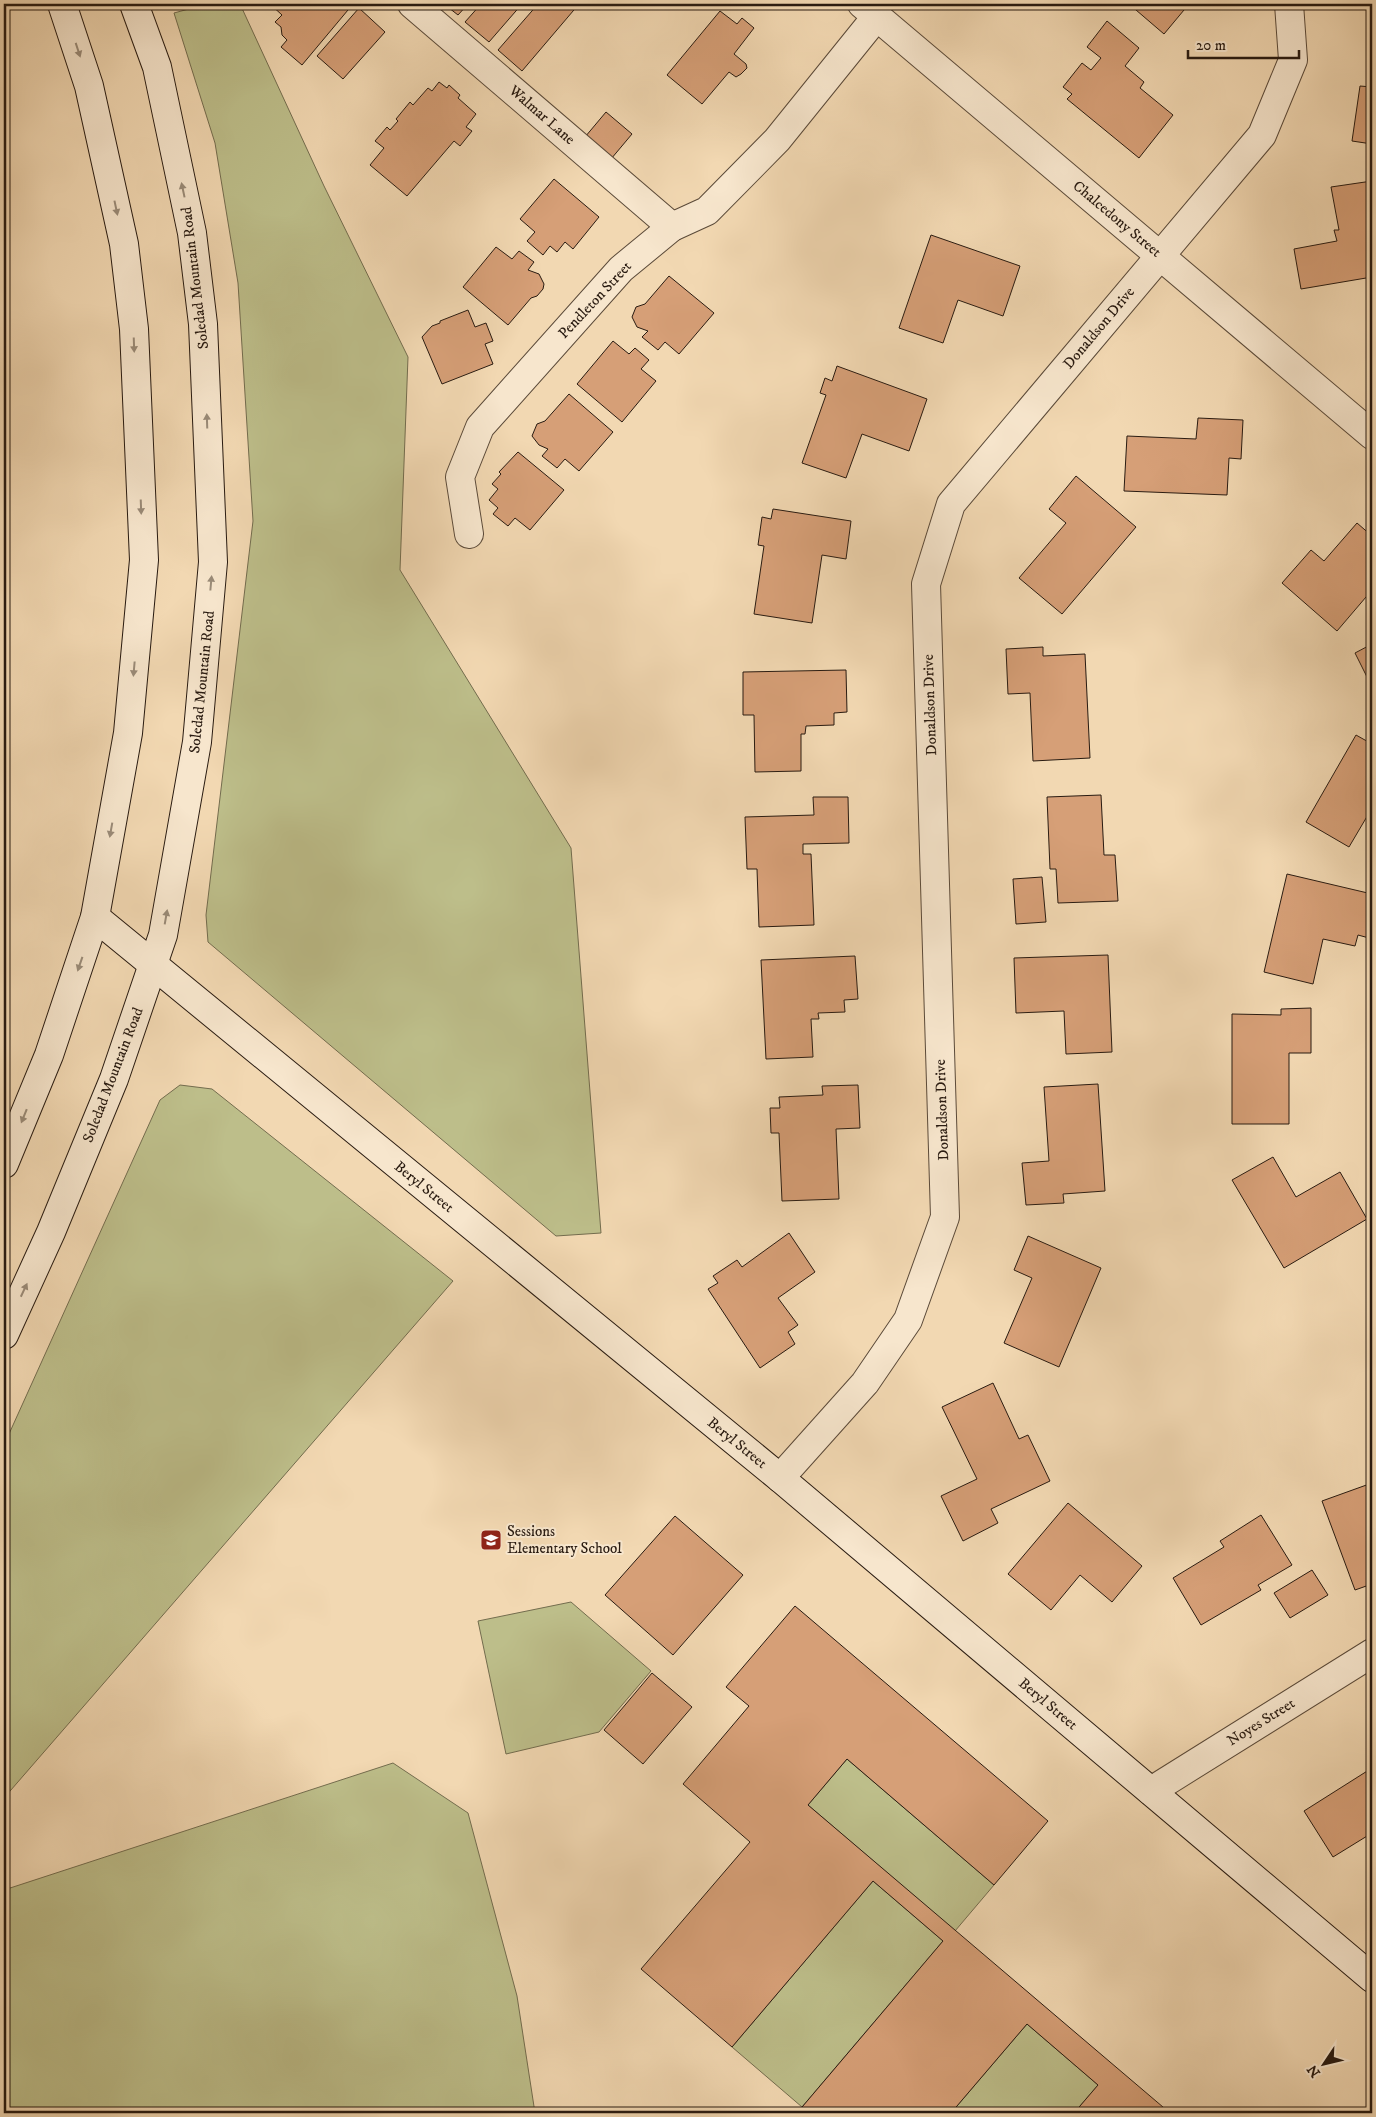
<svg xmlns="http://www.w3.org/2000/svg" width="1376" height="2117" viewBox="0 0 1376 2117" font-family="'IM FELL DW Pica',serif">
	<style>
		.green { fill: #bdbe8a; stroke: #736c4e }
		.building { fill: #d69f77; stroke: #291b11 }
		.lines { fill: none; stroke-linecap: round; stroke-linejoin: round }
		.minor-casing { stroke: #5b4a39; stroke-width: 30 }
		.secondary-casing { stroke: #291b11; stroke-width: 30 }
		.minor { stroke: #f7e6cd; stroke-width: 28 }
		.secondary { stroke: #f7e6cd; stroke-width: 28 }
		.oneway { fill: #9a8b78 }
		.labels { text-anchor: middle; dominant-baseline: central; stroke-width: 4; stroke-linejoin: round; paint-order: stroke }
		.street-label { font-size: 15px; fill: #291b11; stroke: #f7e6cd }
		.poi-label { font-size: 15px; fill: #291b11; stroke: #f7e6cd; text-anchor: start }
	</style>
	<rect width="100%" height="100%" fill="#f2d8b2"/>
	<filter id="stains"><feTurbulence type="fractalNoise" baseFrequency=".004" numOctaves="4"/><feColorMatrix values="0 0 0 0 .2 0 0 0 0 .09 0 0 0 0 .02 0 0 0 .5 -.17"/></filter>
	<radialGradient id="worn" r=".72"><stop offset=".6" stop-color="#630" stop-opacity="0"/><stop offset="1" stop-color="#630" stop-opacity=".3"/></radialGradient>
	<g class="green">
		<polygon points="207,4 240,4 324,186 408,357 400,570 571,848 601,1233 556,1236 208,942 206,915 253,521 238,283 215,143 174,13"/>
		<polygon points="180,1085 212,1089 453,1281 4,1798 4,1445 160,1100"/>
		<polygon points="571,1602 651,1671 599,1732 506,1754 478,1621"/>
		<polygon points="847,1759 994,1885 955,1931 808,1805"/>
		<polygon points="393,1763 468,1813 517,1996 535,2113 4,2113 4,1890"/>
		<polygon points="873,1881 943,1941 802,2107 732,2047"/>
		<polygon points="1027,2024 1098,2085 1074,2113 951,2113"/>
	</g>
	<g class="building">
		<polygon points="270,4 353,4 302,65 281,47 287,40 282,35 281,27 275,22 282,15"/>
		<polygon points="444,4 468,4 458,15"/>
		<polygon points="481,4 522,4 489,42 465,22"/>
		<polygon points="538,4 579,4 522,71 498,50"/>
		<polygon points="1129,4 1189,4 1164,34"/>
		<polygon points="1369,4 1372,4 1372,28 1370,28"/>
		<polygon points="359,8 385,32 343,79 317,56"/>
		<polygon points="720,11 737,24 742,18 754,28 734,54 746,64 747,68 741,74 736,77 729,72 702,104 667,75"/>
		<polygon points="1107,21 1139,48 1125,66 1144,82 1140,88 1173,115 1139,158 1067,99 1072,94 1063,87 1082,63 1091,70 1101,58 1087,47"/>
		<polygon points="439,82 447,88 449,85 460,95 458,98 476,114 466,127 472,131 460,146 454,141 407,196 370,165 384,148 375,141 387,127 390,130 398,121 396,119 410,102 413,105 428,88 432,91"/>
		<polygon points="1360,86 1372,87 1372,144 1352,141"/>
		<polygon points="606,112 632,134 611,159 585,137"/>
		<polygon points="554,179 599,217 573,249 565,242 557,252 550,246 543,255 527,241 535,232 520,219"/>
		<polygon points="1372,181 1372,277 1301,289 1294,249 1337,241 1334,230 1339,230 1331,187"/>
		<polygon points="931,235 1020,266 1003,316 958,300 943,343 899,328"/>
		<polygon points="496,247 512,259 519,251 534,262 528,270 539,274 544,284 543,289 537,296 531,298 508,325 463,287"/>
		<polygon points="669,276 714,313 679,354 665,342 658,350 642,337 648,331 637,327 632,317 636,307 645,304"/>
		<polygon points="468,310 475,327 486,323 493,341 485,344 493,364 442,384 422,337 432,326 440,323 440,321"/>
		<polygon points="613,341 629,354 635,348 649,360 641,369 656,381 622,422 577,384"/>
		<polygon points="837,366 927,399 909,451 862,434 846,478 802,463 826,395 820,393 825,378 832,381"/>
		<polygon points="569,394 613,432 579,471 565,459 557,468 542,456 548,449 539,445 532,436 537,424 545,421"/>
		<polygon points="1198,418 1243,420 1241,459 1229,458 1227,495 1124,491 1127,436 1196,439"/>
		<polygon points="518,452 564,490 530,530 515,518 508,526 493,514 498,508 489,500 498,489 492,484 501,474 499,472"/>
		<polygon points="1076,476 1136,527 1062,614 1019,578 1066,523 1049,509"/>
		<polygon points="773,509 851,521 846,559 822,555 812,623 754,614 764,546 758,545 762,517 771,519"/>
		<polygon points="1357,523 1372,536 1372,590 1337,631 1282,583 1311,550 1324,561"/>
		<polygon points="1372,644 1372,687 1355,653"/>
		<polygon points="1043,647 1043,656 1085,654 1090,758 1033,761 1030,693 1008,694 1006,649"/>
		<polygon points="846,670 847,712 834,713 834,725 806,726 805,734 801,734 801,771 755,772 754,715 743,715 743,672"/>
		<polygon points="1356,735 1372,744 1372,808 1349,847 1306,822"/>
		<polygon points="1101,795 1104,855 1115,855 1118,901 1058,903 1056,869 1050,869 1047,797"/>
		<polygon points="813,797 848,797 849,843 803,844 803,854 811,854 814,925 759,927 757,869 747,869 745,817 814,815"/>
		<polygon points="1287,874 1372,894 1372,925 1369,938 1358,935 1355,946 1323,939 1313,984 1264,972"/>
		<polygon points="1042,877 1046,922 1016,924 1013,879"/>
		<polygon points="1108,955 1112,1052 1066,1054 1064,1011 1016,1013 1014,958"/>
		<polygon points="855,956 858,999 844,1000 845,1012 818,1013 819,1019 811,1019 813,1057 766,1059 761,960"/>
		<polygon points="1311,1008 1311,1053 1289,1053 1289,1124 1232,1124 1232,1014 1281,1015 1281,1009"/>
		<polygon points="1098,1084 1105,1191 1063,1194 1064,1203 1026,1205 1022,1163 1049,1161 1044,1087"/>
		<polygon points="858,1085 860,1128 836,1129 839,1199 782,1201 779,1133 771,1133 770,1108 780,1108 779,1097 823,1095 822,1086"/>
		<polygon points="1273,1157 1296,1197 1340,1172 1367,1219 1284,1268 1232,1180"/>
		<polygon points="789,1233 815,1272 778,1298 798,1325 788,1332 795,1344 760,1368 708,1289 718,1283 713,1276 737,1260 742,1267"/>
		<polygon points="1028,1236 1101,1268 1059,1367 1004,1343 1032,1278 1014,1270"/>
		<polygon points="993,1383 1019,1439 1028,1435 1050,1481 991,1509 998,1523 963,1541 941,1496 977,1479 942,1407"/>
		<polygon points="1372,1483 1372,1584 1355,1590 1322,1501"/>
		<polygon points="1068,1503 1142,1566 1112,1602 1080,1575 1051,1610 1008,1574"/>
		<polygon points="1261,1515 1292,1565 1258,1585 1261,1590 1201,1625 1173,1578 1224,1547 1220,1541"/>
		<polygon points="675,1516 743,1575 673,1655 605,1595"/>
		<polygon points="1312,1570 1328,1595 1290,1618 1274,1593"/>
		<polygon points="795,1606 1048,1821 994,1885 847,1759 808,1805 1170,2113 1074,2113 1098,2085 1027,2024 951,2113 797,2113 943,1941 873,1881 732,2047 641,1969 750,1842 683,1784 749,1706 726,1687"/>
		<polygon points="652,1673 692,1707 643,1764 604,1730"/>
		<polygon points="1372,1768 1372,1833 1333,1857 1304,1811"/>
	</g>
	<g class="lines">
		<g class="minor-casing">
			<g id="minor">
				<polyline points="412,4 672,227"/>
				<polyline points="862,4 1372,435"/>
				<polyline points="469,534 460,477 480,427 621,269 672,227 707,211 777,140 877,16"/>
				<polyline points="780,1478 865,1383 908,1320 945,1217 926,584 951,504 1262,135 1293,60 1289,4"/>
				<polyline points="1151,1791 1372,1653"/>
			</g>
		</g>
		<g class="secondary-casing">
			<g id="secondary">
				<polyline points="95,917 780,1478 1372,1978"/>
				<polyline points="4,1164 49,1055 95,917 128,733 144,560 134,329 124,244 89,86 62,4"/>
				<polyline points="4,1335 51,1232 114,1079 163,935 197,742 213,562 203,324 192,233 157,67 134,4"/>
			</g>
		</g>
		<use href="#minor" class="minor"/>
		<use href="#secondary" class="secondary"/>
	</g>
	<defs><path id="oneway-solid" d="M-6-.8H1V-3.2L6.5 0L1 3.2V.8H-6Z" transform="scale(1.25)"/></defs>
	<g class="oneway">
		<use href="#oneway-solid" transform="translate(78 50) rotate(72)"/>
		<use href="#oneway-solid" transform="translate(183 190) rotate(-102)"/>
		<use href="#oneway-solid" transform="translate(116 208) rotate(78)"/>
		<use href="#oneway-solid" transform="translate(134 345) rotate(88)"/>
		<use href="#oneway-solid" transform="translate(207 421) rotate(-92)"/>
		<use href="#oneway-solid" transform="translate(141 507) rotate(88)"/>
		<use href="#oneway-solid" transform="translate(211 583) rotate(-85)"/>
		<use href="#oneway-solid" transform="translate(134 669) rotate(95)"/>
		<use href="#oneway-solid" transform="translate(111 830) rotate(100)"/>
		<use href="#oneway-solid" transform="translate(166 917) rotate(-80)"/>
		<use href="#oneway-solid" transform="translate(80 964) rotate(109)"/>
		<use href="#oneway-solid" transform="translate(24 1116) rotate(112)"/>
		<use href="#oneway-solid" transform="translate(24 1290) rotate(-65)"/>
	</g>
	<defs>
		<g id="school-square" transform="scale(1.125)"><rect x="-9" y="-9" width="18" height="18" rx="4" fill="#8f2418" stroke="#f7e6cd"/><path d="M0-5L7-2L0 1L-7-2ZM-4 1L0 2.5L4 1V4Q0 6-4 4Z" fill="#fff"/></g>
	</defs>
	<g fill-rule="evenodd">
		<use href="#school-square" x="491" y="1540"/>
	</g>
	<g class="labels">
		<g class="street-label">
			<text transform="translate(542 115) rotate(41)">Walmar Lane</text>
			<text transform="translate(1117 219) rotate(40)">Chalcedony Street</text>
			<text transform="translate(195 278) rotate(-97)">Soledad Mountain Road</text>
			<text transform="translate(595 300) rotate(-47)">Pendleton Street</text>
			<text transform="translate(1099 328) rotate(-50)">Donaldson Drive</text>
			<text transform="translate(202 682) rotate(-84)">Soledad Mountain Road</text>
			<text transform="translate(930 705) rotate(-92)">Donaldson Drive</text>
			<text transform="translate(113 1075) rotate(-69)">Soledad Mountain Road</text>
			<text transform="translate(942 1110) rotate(-92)">Donaldson Drive</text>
			<text transform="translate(424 1187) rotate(39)">Beryl Street</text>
			<text transform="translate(737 1443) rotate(39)">Beryl Street</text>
			<text transform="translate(1048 1704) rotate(40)">Beryl Street</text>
			<text transform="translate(1261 1722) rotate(-32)">Noyes Street</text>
		</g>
		<g class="poi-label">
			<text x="507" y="1531">Sessions<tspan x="507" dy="17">Elementary School</tspan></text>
		</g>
	</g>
	<rect width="1376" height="2117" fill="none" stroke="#f2d8b2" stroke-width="20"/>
	<rect x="5" y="5" width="1366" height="2107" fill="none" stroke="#291b11" stroke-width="2.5"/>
	<rect x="10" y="10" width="1356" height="2097" fill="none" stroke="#291b11"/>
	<g transform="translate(1324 2064) rotate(235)" stroke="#f7e6cd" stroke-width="4" paint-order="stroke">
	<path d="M0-4L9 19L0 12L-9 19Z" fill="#291b11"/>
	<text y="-8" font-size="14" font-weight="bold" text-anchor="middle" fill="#291b11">N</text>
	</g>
	<path d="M1188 50v8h111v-8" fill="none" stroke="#291b11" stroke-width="2.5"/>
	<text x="1196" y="50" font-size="15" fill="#291b11" stroke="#f7e6cd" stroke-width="4" paint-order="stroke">20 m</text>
	<rect width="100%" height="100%" filter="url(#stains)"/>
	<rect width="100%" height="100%" fill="url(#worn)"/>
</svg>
